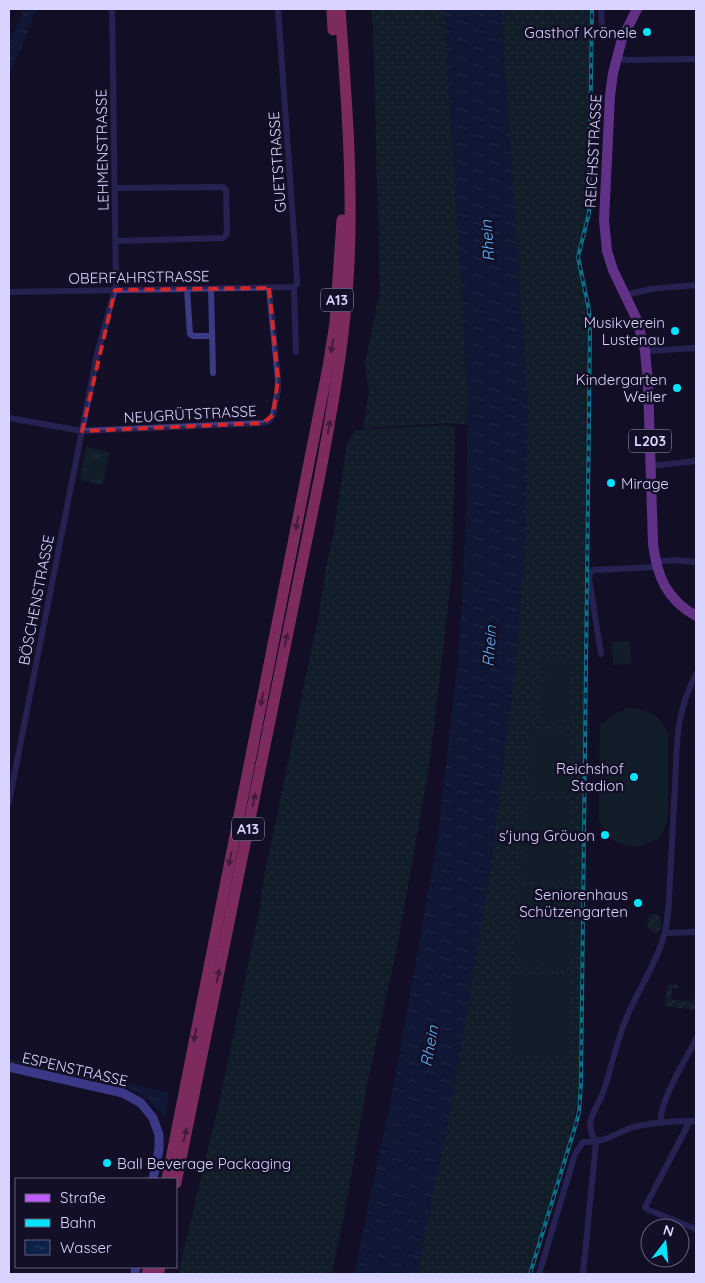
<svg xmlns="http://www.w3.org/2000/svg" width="705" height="1283" viewBox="0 0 705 1283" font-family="Quicksand,sans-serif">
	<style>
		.grass { fill: url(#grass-dots) }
		.park { fill: url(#park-tufts) }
		.garden { fill: url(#garden-furrows) }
		.pitch { fill: #12302f }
		.water { fill: url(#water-ripples) }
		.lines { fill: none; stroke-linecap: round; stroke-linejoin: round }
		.street { stroke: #3d3a85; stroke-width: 6 }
		.secondary { stroke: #6f6bff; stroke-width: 9 }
		.primary { stroke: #c25bff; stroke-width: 10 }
		.highway { stroke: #ff4fa3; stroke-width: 11 }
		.rail-casing { stroke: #00e5ff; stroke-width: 4 }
		.rail { stroke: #130f26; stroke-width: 2; stroke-dasharray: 5.5; stroke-linecap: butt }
		.oneway { fill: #7d2c5e }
		.marked { fill: none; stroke: #d62828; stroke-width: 4; stroke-dasharray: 10 6; stroke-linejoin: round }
		.poi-dot { fill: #00e5ff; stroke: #130f26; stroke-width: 2 }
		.labels { text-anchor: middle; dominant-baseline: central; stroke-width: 5; stroke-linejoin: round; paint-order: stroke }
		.shield { fill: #130f26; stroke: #9e99be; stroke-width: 1 }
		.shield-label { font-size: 14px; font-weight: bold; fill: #d9d4ff }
		.poi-label { font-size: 15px; fill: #d9d4ff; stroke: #130f26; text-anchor: end }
		.street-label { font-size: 15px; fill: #d9d4ff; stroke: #130f26 }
		.water-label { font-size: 16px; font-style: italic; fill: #62b6ff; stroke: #130f26 }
	</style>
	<defs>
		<pattern id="grass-dots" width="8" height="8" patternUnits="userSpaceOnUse" patternTransform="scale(1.25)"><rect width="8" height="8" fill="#12302f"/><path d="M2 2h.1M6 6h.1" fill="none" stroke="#344d4e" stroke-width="1.8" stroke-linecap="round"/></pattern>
		<pattern id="park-tufts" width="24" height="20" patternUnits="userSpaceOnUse" patternTransform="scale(1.25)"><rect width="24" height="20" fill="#12302f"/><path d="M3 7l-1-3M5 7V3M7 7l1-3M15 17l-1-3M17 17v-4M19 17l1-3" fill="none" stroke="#344d4e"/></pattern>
		<pattern id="garden-furrows" width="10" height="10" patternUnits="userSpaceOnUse" patternTransform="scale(1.25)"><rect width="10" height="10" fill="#12302f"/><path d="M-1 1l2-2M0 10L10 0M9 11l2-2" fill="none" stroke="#344d4e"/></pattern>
		<pattern id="water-ripples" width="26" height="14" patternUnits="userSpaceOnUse" patternTransform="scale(1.25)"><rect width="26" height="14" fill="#0c2248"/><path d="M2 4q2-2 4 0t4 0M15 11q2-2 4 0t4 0" fill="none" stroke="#2f4163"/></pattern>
	</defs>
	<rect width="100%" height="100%" fill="#130f26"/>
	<g class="grass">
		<polygon points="371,9 444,9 468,393 467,425 450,423 363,428 369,392 365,363 380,292 373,29"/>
		<polygon points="501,9 592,9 589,213 578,257 589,310 590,329 581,1084 568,1151 530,1274 417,1274 430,1208 516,662 520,608 528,408"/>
		<polygon points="450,425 455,427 452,572 430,760 398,943 368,1080 345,1210 332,1274 178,1274 219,1103 258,918 265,873 319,614 327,562 333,537 347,444 355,430"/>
		<polygon points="9,1059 101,1079 100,1082 9,1062"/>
	</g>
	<polygon class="park" points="86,447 109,452 103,485 80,480"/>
	<g class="garden">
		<path d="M 656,914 L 660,917 L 661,924 L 660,931 L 654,932 C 646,928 646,921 651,915 Z"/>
		<polygon points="668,984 678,985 678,988 672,988 671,1000 694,1002 696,990 696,1010 665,1006"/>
	</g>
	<g class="pitch">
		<polygon points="630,641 631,664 613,665 612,642"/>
		<polygon points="540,658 572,659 571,678 540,678"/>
		<rect x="540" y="682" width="31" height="44"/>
		<path d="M 630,708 C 651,711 660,715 668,735 L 668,818 L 664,830 L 657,839 L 638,847 L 621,844 L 615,841 L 606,832 L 599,821 L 600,726 L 616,713 Z"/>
		<polygon points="531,732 571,733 571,792 531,792"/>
		<polygon points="523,799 570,799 570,879 522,878"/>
		<polygon points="515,884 572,884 571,968 514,967"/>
		<polygon points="512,973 569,974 568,1057 511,1056"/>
	</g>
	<g class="water">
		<polygon points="24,9 37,9 9,77 9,43"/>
		<polygon points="444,9 501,9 528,408 526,534 516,662 491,869 452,1102 417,1274 354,1274 393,1089 437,842 459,651 466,522 468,393"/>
		<path d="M 120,1081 L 169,1093 L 165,1114 L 162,1116 C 151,1099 138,1091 119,1085 Z"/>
	</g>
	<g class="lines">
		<g class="street">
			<polyline points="278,9 296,263 297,284 294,287 296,352"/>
			<polyline points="601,9 602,28 622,39"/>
			<polyline points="616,58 627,60 696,59"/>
			<polyline points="115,188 223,187 226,190 227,234 223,238 116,241"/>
			<polyline points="187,289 190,334 193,336 212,336"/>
			<polyline points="211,289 213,373"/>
			<polyline points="9,292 294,287"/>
			<polyline points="625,295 651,289 696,285"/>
			<polyline points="645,351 696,348"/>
			<polyline points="9,418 82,431 263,423 269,421 273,415 278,391 278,379 269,288"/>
			<polyline points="651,466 696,461"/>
			<polyline points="656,562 673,560 696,562"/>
			<polyline points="601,654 589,578 590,573 594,570 657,567"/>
			<polyline points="9,802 97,354 116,285 112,9"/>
			<polyline points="665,933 696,932"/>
			<polyline points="690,1121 645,1207 646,1209 696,1229"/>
			<path d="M 661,1123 C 659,1100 686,1060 696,1039"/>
			<path d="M 596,1142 C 582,1118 597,1112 604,1090 C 612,1065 617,1039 628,1014 C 639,989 655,965 663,939 C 669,920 669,898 670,879 C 672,848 673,818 675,788 C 677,743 675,715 696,674"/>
			<path d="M 539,1274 L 575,1154 L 583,1142 C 609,1143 616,1131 638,1126 C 657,1122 677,1121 696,1121"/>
			<polyline points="583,1274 596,1142"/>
		</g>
		<g class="secondary">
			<polyline points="9,1067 123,1093 141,1103 153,1118 159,1135 159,1149 153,1179"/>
			<polyline points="135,1274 136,1267"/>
		</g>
		<path class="primary" d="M 637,9 L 622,39 L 613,73 L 610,96 L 604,220 L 607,251 L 613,270 L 637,320 L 645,351 L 648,383 L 653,544 C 657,576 666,599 696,616"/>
		<g class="highway">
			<polyline points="332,9 333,30"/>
			<polyline points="167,1179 328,367 335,323 342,220"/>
			<path d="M 176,1183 L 320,475 C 333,405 346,334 349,262 C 353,177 346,93 340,9"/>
			<polyline points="147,1274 149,1267"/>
			<polyline points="158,1274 160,1267"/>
		</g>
		<g class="rail-casing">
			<polyline id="rail" points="530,1274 576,1124 579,1112 581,1084 590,329 589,310 578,257 589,213 592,9"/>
		</g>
		<use href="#rail" class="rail"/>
	</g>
	<defs><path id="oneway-solid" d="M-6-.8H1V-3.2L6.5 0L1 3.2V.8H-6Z" transform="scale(1.25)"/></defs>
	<g class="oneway">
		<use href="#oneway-solid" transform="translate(332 346) rotate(100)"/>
		<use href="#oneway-solid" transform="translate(329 427) rotate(-79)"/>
		<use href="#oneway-solid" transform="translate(297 523) rotate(101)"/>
		<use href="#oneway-solid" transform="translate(286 640) rotate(-79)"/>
		<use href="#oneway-solid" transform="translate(262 699) rotate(101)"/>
		<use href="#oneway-solid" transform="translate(254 800) rotate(-79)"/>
		<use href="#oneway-solid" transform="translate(230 859) rotate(101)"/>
		<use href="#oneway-solid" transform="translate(218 976) rotate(-78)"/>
		<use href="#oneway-solid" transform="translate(195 1035) rotate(101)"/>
		<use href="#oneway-solid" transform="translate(185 1135) rotate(-78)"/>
	</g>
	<path d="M0 0H705V1283H0ZM 269,288 L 278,379 L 273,415 L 263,423 L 82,431 L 115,290 Z" fill="#130f26" fill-opacity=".55" fill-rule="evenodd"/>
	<path class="marked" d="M 269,288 L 278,379 L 273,415 L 263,423 L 82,431 L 115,290 Z"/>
	<g class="poi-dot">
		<circle cx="647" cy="32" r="5"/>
		<circle cx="675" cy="331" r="5"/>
		<circle cx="677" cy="388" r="5"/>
		<circle cx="611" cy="483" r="5"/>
		<circle cx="634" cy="777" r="5"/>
		<circle cx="605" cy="835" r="5"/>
		<circle cx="638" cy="903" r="5"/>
		<circle cx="107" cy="1163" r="5"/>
	</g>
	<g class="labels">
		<g class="shield">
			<rect x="321" y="288.5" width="32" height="23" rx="4"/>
			<rect x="629" y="429.5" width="42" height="23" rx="4"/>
			<rect x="232" y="817.5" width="32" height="23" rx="4"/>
		</g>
		<g class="shield-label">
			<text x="337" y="300">A13</text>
			<text x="650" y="441">L203</text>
			<text x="248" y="829">A13</text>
		</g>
		<g class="poi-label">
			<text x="637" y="32">Gasthof Krönele</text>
			<text x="665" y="322">Musikverein<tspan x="665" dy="17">Lustenau</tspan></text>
			<text x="667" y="379">Kindergarten<tspan x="667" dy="17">Weiler</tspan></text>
			<text x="621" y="483" text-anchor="start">Mirage</text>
			<text x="624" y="768">Reichshof<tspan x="624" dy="17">Stadion</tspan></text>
			<text x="595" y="835">s'jung Gröuon</text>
			<text x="628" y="894">Seniorenhaus<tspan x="628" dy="17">Schützengarten</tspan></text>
			<text x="117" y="1163" text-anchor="start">Ball Beverage Packaging</text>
		</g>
		<g class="street-label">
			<text transform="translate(102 150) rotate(-91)">LEHMENSTRASSE</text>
			<text transform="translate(593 151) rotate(-87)">REICHSSTRASSE</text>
			<text transform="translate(277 162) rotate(-94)">GUETSTRASSE</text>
			<text transform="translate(139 277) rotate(-1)">OBERFAHRSTRASSE</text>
			<text transform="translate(190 414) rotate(-3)">NEUGRÜTSTRASSE</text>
			<text transform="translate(36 600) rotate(-79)">BÖSCHENSTRASSE</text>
			<text transform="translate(75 1069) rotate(13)">ESPENSTRASSE</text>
		</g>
		<g class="water-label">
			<text transform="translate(487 241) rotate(-94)">Rhein</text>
			<text transform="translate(489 646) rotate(-86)">Rhein</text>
			<text transform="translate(429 1046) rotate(-80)">Rhein</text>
		</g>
	</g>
	<rect width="705" height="1283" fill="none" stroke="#d9d4ff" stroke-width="20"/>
	<rect x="15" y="1178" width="162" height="90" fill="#130f26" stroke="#625e7d"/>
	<rect x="25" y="1194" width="25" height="8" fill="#c25bff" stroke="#625e7d"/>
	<text x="60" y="1203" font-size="15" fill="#d9d4ff">Straße</text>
	<rect x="25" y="1219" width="25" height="8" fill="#00e5ff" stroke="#625e7d"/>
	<text x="60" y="1228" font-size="15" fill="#d9d4ff">Bahn</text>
	<rect x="25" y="1240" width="25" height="15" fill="url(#water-ripples)" stroke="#625e7d"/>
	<text x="60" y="1253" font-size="15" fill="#d9d4ff">Wasser</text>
	<g transform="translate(665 1243) rotate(16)"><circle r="24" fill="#130f26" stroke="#625e7d"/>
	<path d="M0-4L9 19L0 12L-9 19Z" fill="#00e5ff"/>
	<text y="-8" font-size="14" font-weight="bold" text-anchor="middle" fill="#d9d4ff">N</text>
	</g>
</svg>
